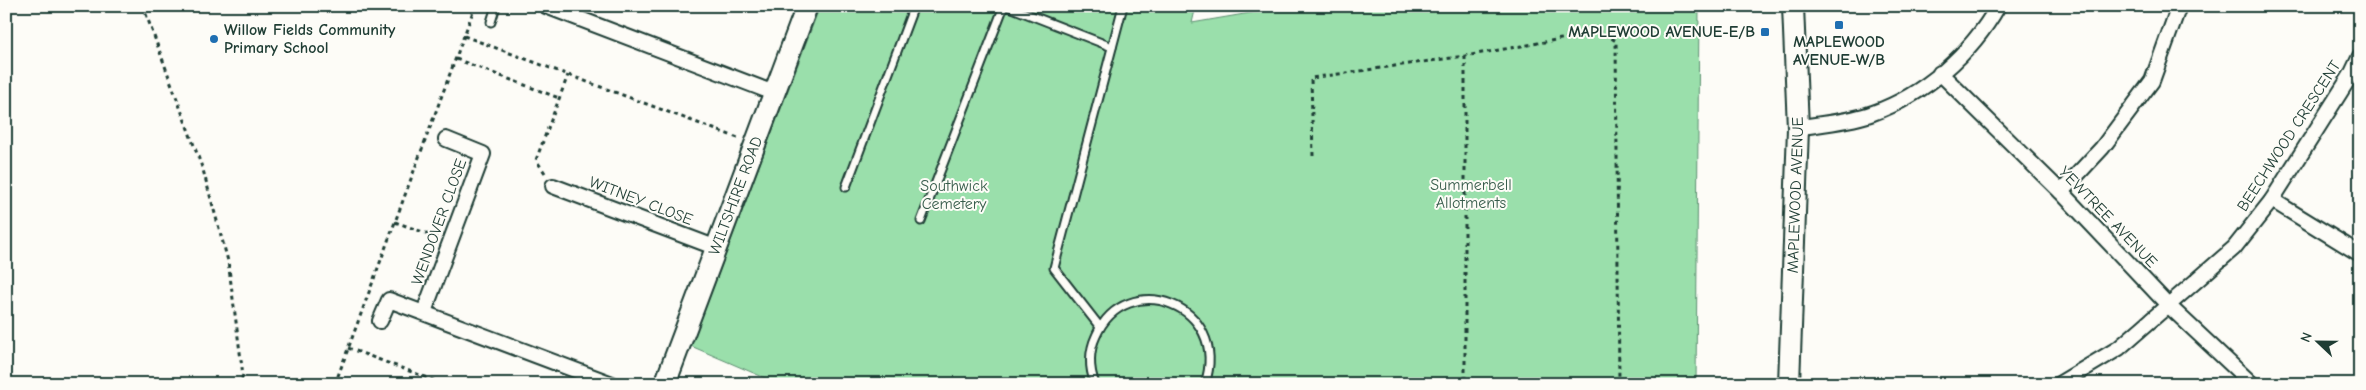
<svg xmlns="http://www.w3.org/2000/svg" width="2366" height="390" viewBox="0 0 2366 390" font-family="'Comic Neue',sans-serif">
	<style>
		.green { fill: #9adfab; stroke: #5c8e70 }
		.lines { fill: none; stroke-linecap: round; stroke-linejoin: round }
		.lane-casing { stroke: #1f3d34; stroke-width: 11 }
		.street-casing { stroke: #1f3d34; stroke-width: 18 }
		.secondary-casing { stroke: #1f3d34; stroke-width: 24 }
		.path { stroke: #1f3d34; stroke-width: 3; stroke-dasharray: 4 4; stroke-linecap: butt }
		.lane { stroke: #fdfcf7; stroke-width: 7 }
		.street { stroke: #fdfcf7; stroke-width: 14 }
		.secondary { stroke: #fdfcf7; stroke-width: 20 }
		.poi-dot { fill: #1f6fb2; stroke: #fdfcf7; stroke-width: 2 }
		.labels { text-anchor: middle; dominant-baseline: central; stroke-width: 4; stroke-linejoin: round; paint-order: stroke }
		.poi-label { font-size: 16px; font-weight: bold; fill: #1f3d34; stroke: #fdfcf7; text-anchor: start }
		.street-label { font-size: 16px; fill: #1f3d34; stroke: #fdfcf7 }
		.park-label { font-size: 16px; fill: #385d4c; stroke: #fdfcf7 }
	</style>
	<rect width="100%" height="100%" fill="#fdfcf7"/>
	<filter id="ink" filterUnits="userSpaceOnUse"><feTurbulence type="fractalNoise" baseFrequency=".02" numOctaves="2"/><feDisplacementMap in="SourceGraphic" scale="10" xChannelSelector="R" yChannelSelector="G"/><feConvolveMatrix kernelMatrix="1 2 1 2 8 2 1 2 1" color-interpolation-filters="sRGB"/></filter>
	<g filter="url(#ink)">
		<polygon class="green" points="820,6 1196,6 1192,23 1291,6 1699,6 1696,384 779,384 691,346"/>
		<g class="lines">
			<g class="lane-casing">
				<g id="lane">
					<polyline points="1007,6 1112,47"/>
					<polyline points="491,22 496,6"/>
					<polyline points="846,187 914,6"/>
					<polyline points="921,221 1004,6"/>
					<polyline points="1100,327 1054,268 1123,6"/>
					<path d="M 1095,384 C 1089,368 1089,351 1096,336 C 1126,267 1231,304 1205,384"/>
				</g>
			</g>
			<g class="street-casing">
				<g id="street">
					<polyline points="546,6 774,93"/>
					<polyline points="1940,73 2061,192 2169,306 2252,384"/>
					<path d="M 1798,128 C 1822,123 1850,122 1873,113 C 1924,95 1971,54 1998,6"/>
					<polyline points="553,186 717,248"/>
					<polyline points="2061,192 2102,148 2152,81 2179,6"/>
					<polyline points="2272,200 2360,254"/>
					<polyline points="424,312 483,154 446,139"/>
					<polyline points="380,321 389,300 612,384"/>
					<polyline points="2059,384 2119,348 2234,248 2272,200 2351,75 2360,56"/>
				</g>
			</g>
			<g class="secondary-casing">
				<g id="secondary">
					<path id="s1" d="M 665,384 L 807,6"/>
					<path id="s2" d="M 1789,384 L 1798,128 L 1793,6"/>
				</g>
			</g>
			<g class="path">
				<polyline points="143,6 203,170 228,261 243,375 240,384"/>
				<polyline points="464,36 738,138"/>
				<polyline points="1465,56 1465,384"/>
				<polyline points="456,59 559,98"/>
				<polyline points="1313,156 1311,78 1465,56 1601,32 1616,41 1619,384"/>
				<polyline points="545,173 536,160 568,75"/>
				<polyline points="395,222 437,237"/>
				<polyline points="348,348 444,384"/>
				<polyline points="335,384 475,6"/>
			</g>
			<use href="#lane" class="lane"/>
			<use href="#street" class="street"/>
			<use href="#secondary" class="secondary"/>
		</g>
	</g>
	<g class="poi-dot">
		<rect x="1834" y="20" width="10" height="10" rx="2.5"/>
		<rect x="1760" y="27" width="10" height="10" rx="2.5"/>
		<circle cx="214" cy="39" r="5"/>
	</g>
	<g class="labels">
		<g class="poi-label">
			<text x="224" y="30">Willow Fields Community<tspan x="224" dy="18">Primary School</tspan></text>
			<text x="1755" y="32" text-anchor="end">MAPLEWOOD AVENUE-E/B</text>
			<text x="1839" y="42" text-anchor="middle">MAPLEWOOD<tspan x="1839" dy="18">AVENUE-W/B</tspan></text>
		</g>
		<g class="street-label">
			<text transform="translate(2289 136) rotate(-57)">BEECHWOOD CRESCENT</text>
			<text stroke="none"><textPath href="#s1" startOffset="201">WILTSHIRE ROAD</textPath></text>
			<text stroke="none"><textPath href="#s2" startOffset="189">MAPLEWOOD AVENUE</textPath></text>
			<text transform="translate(641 201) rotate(21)">WITNEY CLOSE</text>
			<text transform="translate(2108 217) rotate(46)">YEWTREE AVENUE</text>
			<text transform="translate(439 222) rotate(-70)">WENDOVER CLOSE</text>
		</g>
		<g class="park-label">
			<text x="1471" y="185">Summerbell<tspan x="1471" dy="18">Allotments</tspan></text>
			<text x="954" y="186">Southwick<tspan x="954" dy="18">Cemetery</tspan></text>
		</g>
	</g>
	<rect width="2366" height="390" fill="none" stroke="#fdfcf7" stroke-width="25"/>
	<rect x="12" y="12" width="2341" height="365" fill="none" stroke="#1f3d34" stroke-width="2" filter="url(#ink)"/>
	<g transform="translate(2318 342) rotate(292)" stroke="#fdfcf7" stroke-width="4" paint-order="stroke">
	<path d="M0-4L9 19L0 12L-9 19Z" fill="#1f3d34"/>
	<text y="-8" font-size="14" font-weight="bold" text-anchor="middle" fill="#1f3d34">N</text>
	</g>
</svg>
